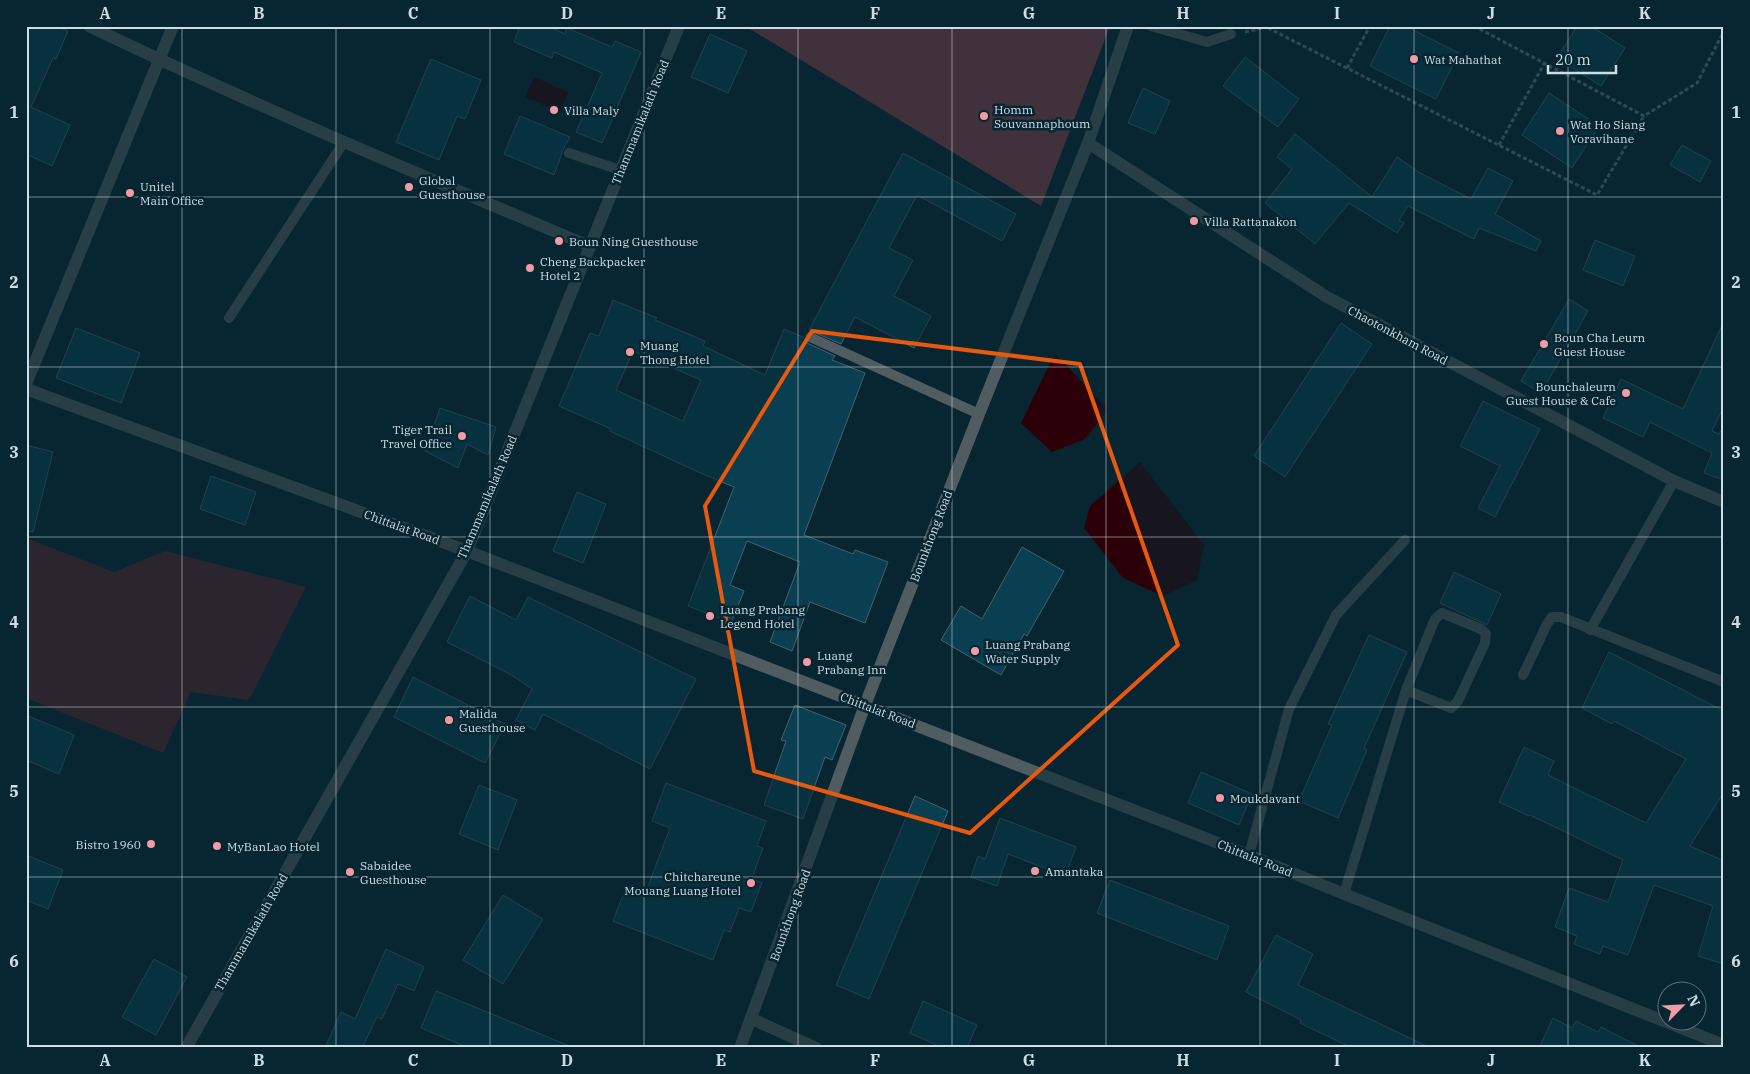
<svg xmlns="http://www.w3.org/2000/svg" width="1750" height="1074" viewBox="0 0 1750 1074" font-family="'IBM Plex Serif',serif">
	<style>
		.green { fill: #57242e }
		.forest { fill: #883f4c }
		.water { fill: #2b0009 }
		.building { fill: #093f50; stroke: #43616d; fill-rule: evenodd }
		.lines { fill: none; stroke-linecap: round; stroke-linejoin: round }
		.path { stroke: #5c747d; stroke-width: 3; stroke-dasharray: 4 2.5; stroke-linecap: butt }
		.service { stroke: #4f5c61; stroke-width: 10 }
		.minor { stroke: #4f5c61; stroke-width: 12 }
		.tertiary { stroke: #4f5c61; stroke-width: 12 }
		.marked { fill: none; stroke: #e8590c; stroke-width: 4; stroke-linejoin: round }
		.grid { fill: none; stroke: #cddde4; stroke-width: 1; stroke-opacity: 0.55 }
		.poi-dot { fill: #f39aa7; stroke: #072631; stroke-width: 2 }
		.labels { text-anchor: middle; dominant-baseline: central; stroke-width: 5; stroke-linejoin: round; paint-order: stroke }
		.poi-label { font-size: 12px; fill: #cddde4; stroke: #072631; text-anchor: start }
		.street-label { font-size: 12px; fill: #cddde4; stroke: #072631 }
		.neatline { fill: none; stroke: #cddde4; stroke-width: 2 }
		.grid-label { font-size: 16px; text-anchor: middle; font-weight: bold; fill: #cddde4 }
	</style>
	<rect width="100%" height="100%" fill="#072631"/>
	<polygon class="green" points="26,538 114,572 165,551 306,587 249,700 191,692 163,753 26,698"/>
	<polygon class="forest" points="745,26 1110,26 1041,206"/>
	<g class="water">
		<polygon points="534,77 568,92 559,112 525,97"/>
		<polygon points="1055,353 1108,410 1085,439 1052,452 1021,423"/>
		<polygon points="1140,462 1204,545 1197,580 1163,596 1123,578 1084,528 1090,506"/>
	</g>
	<g class="building">
		<polygon points="26,26 56,26 68,31 56,59 53,58 31,107 70,125 52,166 26,154"/>
		<polygon points="520,26 548,26 565,34 567,28 612,47 615,41 641,52 602,143 576,132 602,73 554,52 552,58 514,42"/>
		<polygon points="1390,26 1405,26 1459,53 1436,99 1370,66"/>
		<polygon points="1577,26 1591,26 1625,48 1601,86 1557,58"/>
		<polygon points="710,34 747,51 728,93 691,77"/>
		<polygon points="1245,57 1299,99 1278,127 1223,86"/>
		<polygon points="431,59 481,80 465,119 457,116 439,160 396,142"/>
		<polygon points="1143,88 1170,101 1155,134 1128,123"/>
		<polygon points="1549,93 1599,126 1572,168 1522,135"/>
		<polygon points="520,116 570,137 563,150 554,175 504,154"/>
		<polygon points="1295,134 1372,197 1397,157 1420,173 1471,199 1488,168 1513,181 1495,214 1541,241 1536,251 1479,228 1474,239 1408,206 1399,220 1404,223 1397,233 1349,203 1315,244 1265,203 1292,169 1277,157"/>
		<polygon points="1682,145 1711,161 1700,182 1670,165"/>
		<polygon points="903,153 1016,214 1002,241 917,195 889,248 913,260 894,296 931,316 914,348 855,317 841,344 809,330"/>
		<polygon points="1595,240 1635,256 1623,286 1583,270"/>
		<polygon points="1569,299 1588,311 1541,393 1521,381"/>
		<path d="M 613,300 L 657,318 L 655,320 L 705,341 L 703,346 L 765,375 L 784,329 L 803,337 L 807,343 L 835,356 L 832,360 L 865,373 L 804,535 L 853,554 L 855,550 L 888,562 L 865,623 L 810,602 L 792,651 L 770,642 L 800,562 L 747,541 L 730,585 L 744,591 L 731,623 L 688,606 L 734,487 L 698,472 L 610,431 L 611,429 L 559,406 L 590,333 L 599,336 ZM 633,351 L 701,380 L 683,421 L 616,390 Z"/>
		<polygon points="1724,321 1724,406 1712,431 1719,434 1724,426 1724,480 1704,473 1712,453 1650,422 1643,437 1603,418 1621,379 1683,409"/>
		<polygon points="1341,323 1372,344 1285,477 1254,456"/>
		<polygon points="76,328 140,353 121,403 56,378"/>
		<polygon points="1483,401 1540,429 1495,517 1478,508 1500,466 1460,446"/>
		<polygon points="440,408 496,427 488,455 467,444 458,468 425,451"/>
		<polygon points="26,445 53,452 33,532 26,531"/>
		<polygon points="211,476 256,492 245,525 200,509"/>
		<polygon points="577,492 606,504 583,563 553,551"/>
		<polygon points="1022,547 1064,571 1027,636 1024,634 1001,675 941,640 961,606 982,619"/>
		<polygon points="1454,572 1501,594 1487,625 1440,603"/>
		<polygon points="470,596 516,620 528,597 696,679 650,769 543,714 535,730 516,720 532,689 513,676 447,642"/>
		<polygon points="1369,635 1407,652 1364,748 1367,750 1338,818 1299,801 1332,725 1328,724"/>
		<polygon points="1609,652 1724,711 1724,792 1690,846 1724,861 1724,964 1698,956 1713,906 1654,885 1628,955 1603,946 1600,954 1574,944 1577,936 1555,927 1569,888 1608,902 1623,860 1530,815 1529,816 1499,802 1524,747 1554,761 1548,775 1646,823 1686,759 1614,721 1612,724 1582,708"/>
		<polygon points="413,677 505,724 485,763 394,717"/>
		<polygon points="795,705 846,725 832,760 825,757 803,819 764,805 786,741 781,740"/>
		<polygon points="26,715 74,735 59,774 26,760"/>
		<polygon points="1201,772 1252,794 1239,825 1188,803"/>
		<polygon points="666,783 766,821 757,846 763,848 752,878 762,883 751,912 739,908 730,932 724,930 713,960 613,921 625,890 644,897 670,828 652,821"/>
		<polygon points="479,785 517,800 498,850 459,834"/>
		<polygon points="915,796 948,811 869,999 836,985"/>
		<polygon points="1000,818 1076,847 1065,876 1008,854 997,886 971,877 978,856 985,859"/>
		<polygon points="26,855 63,870 48,909 26,900"/>
		<polygon points="1110,880 1229,926 1217,960 1097,913"/>
		<polygon points="503,895 543,919 503,984 463,960"/>
		<polygon points="1276,935 1313,954 1298,985 1431,1048 1352,1048 1300,1023 1301,1020 1246,992"/>
		<polygon points="386,949 424,967 414,991 398,984 382,1019 377,1017 362,1048 325,1048 341,1012 355,1019"/>
		<polygon points="154,959 187,977 156,1035 122,1017"/>
		<polygon points="436,991 572,1047 572,1048 469,1048 421,1028"/>
		<polygon points="923,1001 977,1025 967,1048 943,1048 910,1033"/>
		<polygon points="1553,1018 1572,1028 1576,1021 1598,1032 1601,1027 1642,1048 1539,1048"/>
	</g>
	<g class="lines">
		<g class="path">
			<polyline points="1474,26 1644,116 1697,83 1724,31"/>
			<polyline points="1268,28 1597,195 1644,116"/>
			<polyline points="1245,32 1268,27"/>
			<polyline points="1347,68 1370,26"/>
			<polyline points="1499,145 1544,64"/>
		</g>
		<g class="service">
			<polyline points="1151,26 1207,42 1231,34"/>
			<polyline points="569,153 620,170"/>
			<polyline points="229,318 344,142"/>
			<polyline points="810,337 979,414"/>
			<polyline points="1590,630 1674,481"/>
			<polyline points="1523,675 1547,624 1552,617 1561,617 1724,682"/>
			<polyline points="1249,855 1289,709 1336,615 1405,540"/>
			<polyline points="1344,894 1406,690 1435,619 1442,613 1481,629 1486,634 1485,643 1458,701 1451,708 1406,690"/>
		</g>
		<g class="minor">
			<path d="M 89,26 C 253,105 421,175 589,246"/>
			<polyline points="1088,143 1327,297 1674,481 1724,502"/>
			<polyline points="26,384 173,26"/>
			<polyline points="26,389 467,551 1249,855 1344,894 1724,1045"/>
			<polyline points="752,1019 816,1048"/>
			<polyline points="740,1048 865,705 979,414 1088,143 1128,26"/>
		</g>
		<polyline class="tertiary" points="186,1048 467,551 679,26"/>
	</g>
	<path d="M0 0H1750V1074H0ZM 812,331 L 1080,364 L 1178,645 L 970,833 L 754,771 L 705,506 Z" fill="#072631" fill-opacity=".55" fill-rule="evenodd"/>
	<path class="marked" d="M 812,331 L 1080,364 L 1178,645 L 970,833 L 754,771 L 705,506 Z"/>
	<path class="grid" d="M 182,26 L 182,1048M 336,26 L 336,1048M 490,26 L 490,1048M 644,26 L 644,1048M 798,26 L 798,1048M 952,26 L 952,1048M 1106,26 L 1106,1048M 1260,26 L 1260,1048M 1414,26 L 1414,1048M 1568,26 L 1568,1048M 26,197 L 1724,197M 26,367 L 1724,367M 26,537 L 1724,537M 26,707 L 1724,707M 26,877 L 1724,877"/>
	<g class="poi-dot">
		<circle cx="1414" cy="59" r="5"/>
		<circle cx="554" cy="110" r="5"/>
		<circle cx="984" cy="116" r="5"/>
		<circle cx="1560" cy="131" r="5"/>
		<circle cx="409" cy="187" r="5"/>
		<circle cx="130" cy="193" r="5"/>
		<circle cx="1194" cy="221" r="5"/>
		<circle cx="559" cy="241" r="5"/>
		<circle cx="530" cy="268" r="5"/>
		<circle cx="1544" cy="344" r="5"/>
		<circle cx="630" cy="352" r="5"/>
		<circle cx="1626" cy="393" r="5"/>
		<circle cx="462" cy="436" r="5"/>
		<circle cx="710" cy="616" r="5"/>
		<circle cx="975" cy="651" r="5"/>
		<circle cx="807" cy="662" r="5"/>
		<circle cx="449" cy="720" r="5"/>
		<circle cx="1220" cy="798" r="5"/>
		<circle cx="151" cy="844" r="5"/>
		<circle cx="217" cy="846" r="5"/>
		<circle cx="1035" cy="871" r="5"/>
		<circle cx="350" cy="872" r="5"/>
		<circle cx="751" cy="883" r="5"/>
	</g>
	<g class="labels">
		<g class="poi-label">
			<text x="1424" y="59">Wat Mahathat</text>
			<text x="994" y="109">Homm<tspan x="994" dy="14">Souvannaphoum</tspan></text>
			<text x="564" y="110">Villa Maly</text>
			<text x="1570" y="124">Wat Ho Siang<tspan x="1570" dy="14">Voravihane</tspan></text>
			<text x="419" y="180">Global<tspan x="419" dy="14">Guesthouse</tspan></text>
			<text x="140" y="186">Unitel<tspan x="140" dy="14">Main Office</tspan></text>
			<text x="1204" y="221">Villa Rattanakon</text>
			<text x="569" y="241">Boun Ning Guesthouse</text>
			<text x="540" y="261">Cheng Backpacker<tspan x="540" dy="14">Hotel 2</tspan></text>
			<text x="1554" y="337">Boun Cha Leurn<tspan x="1554" dy="14">Guest House</tspan></text>
			<text x="640" y="345">Muang<tspan x="640" dy="14">Thong Hotel</tspan></text>
			<text x="1616" y="386" text-anchor="end">Bounchaleurn<tspan x="1616" dy="14">Guest House &amp; Cafe</tspan></text>
			<text x="452" y="429" text-anchor="end">Tiger Trail<tspan x="452" dy="14">Travel Office</tspan></text>
			<text x="720" y="609">Luang Prabang<tspan x="720" dy="14">Legend Hotel</tspan></text>
			<text x="985" y="644">Luang Prabang<tspan x="985" dy="14">Water Supply</tspan></text>
			<text x="817" y="655">Luang<tspan x="817" dy="14">Prabang Inn</tspan></text>
			<text x="459" y="713">Malida<tspan x="459" dy="14">Guesthouse</tspan></text>
			<text x="1230" y="798">Moukdavant</text>
			<text x="141" y="844" text-anchor="end">Bistro 1960</text>
			<text x="227" y="846">MyBanLao Hotel</text>
			<text x="360" y="865">Sabaidee<tspan x="360" dy="14">Guesthouse</tspan></text>
			<text x="1045" y="871">Amantaka</text>
			<text x="741" y="876" text-anchor="end">Chitchareune<tspan x="741" dy="14">Mouang Luang Hotel</tspan></text>
		</g>
		<g class="street-label">
			<text transform="translate(640 122) rotate(-68)">Thammamikalath Road</text>
			<text transform="translate(1398 335) rotate(28)">Chaotonkham Road</text>
			<text transform="translate(487 497) rotate(-67)">Thammamikalath Road</text>
			<text transform="translate(402 527) rotate(20)">Chittalat Road</text>
			<text transform="translate(931 536) rotate(-69)">Bounkhong Road</text>
			<text transform="translate(878 710) rotate(21)">Chittalat Road</text>
			<text transform="translate(1255 858) rotate(22)">Chittalat Road</text>
			<text transform="translate(790 915) rotate(-70)">Bounkhong Road</text>
			<text transform="translate(251 932) rotate(-60)">Thammamikalath Road</text>
		</g>
	</g>
	<rect width="1750" height="1074" fill="none" stroke="#072631" stroke-width="55"/>
	<g transform="translate(1682 1006) rotate(66)"><circle r="24" fill="#072631" stroke="#566f79"/>
	<path d="M0-4L9 19L0 12L-9 19Z" fill="#f39aa7"/>
	<text y="-8" font-size="14" font-weight="bold" text-anchor="middle" fill="#cddde4">N</text>
	</g>
	<path d="M1548 65v8h68v-8" fill="none" stroke="#cddde4" stroke-width="2.5"/>
	<text x="1555" y="65" font-size="15" fill="#cddde4" stroke="#072631" stroke-width="4" paint-order="stroke">20 m</text>
	<rect x="28" y="28" width="1694" height="1018" class="neatline"/>
	<g class="grid-label">
		<text x="105" y="19">A</text>
		<text x="259" y="19">B</text>
		<text x="413" y="19">C</text>
		<text x="567" y="19">D</text>
		<text x="721" y="19">E</text>
		<text x="875" y="19">F</text>
		<text x="1029" y="19">G</text>
		<text x="1183" y="19">H</text>
		<text x="1337" y="19">I</text>
		<text x="1491" y="19">J</text>
		<text x="1645" y="19">K</text>
		<text x="14" y="118">1</text>
		<text x="1736" y="118">1</text>
		<text x="14" y="288">2</text>
		<text x="1736" y="288">2</text>
		<text x="14" y="458">3</text>
		<text x="1736" y="458">3</text>
		<text x="14" y="628">4</text>
		<text x="1736" y="628">4</text>
		<text x="14" y="797">5</text>
		<text x="1736" y="797">5</text>
		<text x="14" y="967">6</text>
		<text x="1736" y="967">6</text>
		<text x="105" y="1066">A</text>
		<text x="259" y="1066">B</text>
		<text x="413" y="1066">C</text>
		<text x="567" y="1066">D</text>
		<text x="721" y="1066">E</text>
		<text x="875" y="1066">F</text>
		<text x="1029" y="1066">G</text>
		<text x="1183" y="1066">H</text>
		<text x="1337" y="1066">I</text>
		<text x="1491" y="1066">J</text>
		<text x="1645" y="1066">K</text>
	</g>
</svg>
